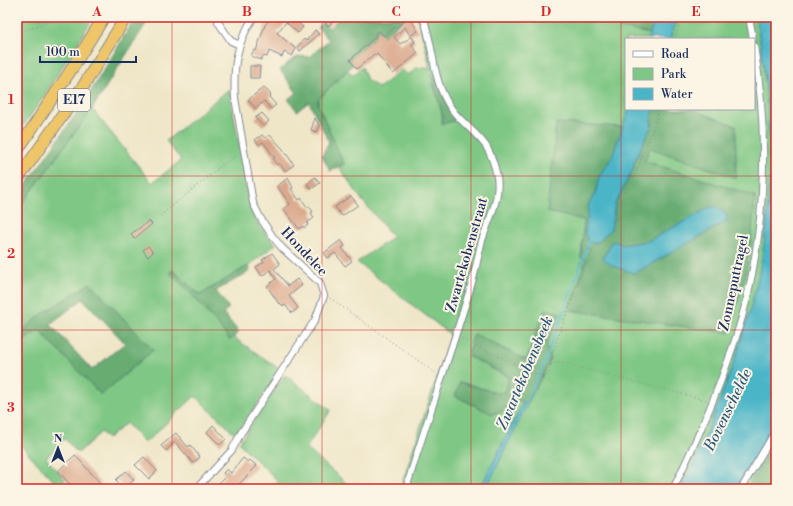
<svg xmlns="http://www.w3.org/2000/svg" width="793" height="506" viewBox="0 0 793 506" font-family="'Libre Bodoni',serif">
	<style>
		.green { fill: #7fc784; stroke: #4d7b71; fill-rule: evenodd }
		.forest { fill: #67ac72; stroke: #416e68; fill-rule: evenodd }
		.water { fill: #4bb5c8; stroke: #337293 }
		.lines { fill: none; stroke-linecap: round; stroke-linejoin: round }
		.stream { stroke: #4bb5c8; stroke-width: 2 }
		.building { fill: #daa78b }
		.minor-casing { stroke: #858a93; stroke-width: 8 }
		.motorway-casing { stroke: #858a93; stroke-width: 13 }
		.path { stroke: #858a93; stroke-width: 1; stroke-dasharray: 1 3; stroke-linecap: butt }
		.minor { stroke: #fff; stroke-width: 6 }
		.motorway { stroke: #eec569; stroke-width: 11 }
		.grid { fill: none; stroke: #d62828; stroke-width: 1; stroke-opacity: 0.55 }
		.labels { text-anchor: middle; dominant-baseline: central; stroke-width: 4; stroke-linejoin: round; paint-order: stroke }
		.shield { fill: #fcf5e5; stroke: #5e6a86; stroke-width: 1 }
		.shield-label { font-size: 13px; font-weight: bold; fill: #1b2f5e }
		.street-label { font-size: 14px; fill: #1b2f5e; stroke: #fcf5e5 }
		.water-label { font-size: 15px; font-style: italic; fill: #29577e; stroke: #fcf5e5 }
		.neatline { fill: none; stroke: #d62828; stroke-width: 1.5 }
		.grid-label { font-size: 13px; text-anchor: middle; font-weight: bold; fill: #d62828 }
	</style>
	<rect width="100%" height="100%" fill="#fcf5e5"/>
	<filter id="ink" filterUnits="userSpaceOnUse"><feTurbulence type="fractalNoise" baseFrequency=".025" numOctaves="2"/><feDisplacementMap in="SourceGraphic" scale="8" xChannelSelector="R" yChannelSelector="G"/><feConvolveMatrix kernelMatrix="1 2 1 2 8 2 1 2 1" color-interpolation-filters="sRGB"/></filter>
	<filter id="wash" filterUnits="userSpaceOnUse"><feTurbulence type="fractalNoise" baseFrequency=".012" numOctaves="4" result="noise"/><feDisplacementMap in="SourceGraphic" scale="16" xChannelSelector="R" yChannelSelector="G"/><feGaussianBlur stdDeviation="0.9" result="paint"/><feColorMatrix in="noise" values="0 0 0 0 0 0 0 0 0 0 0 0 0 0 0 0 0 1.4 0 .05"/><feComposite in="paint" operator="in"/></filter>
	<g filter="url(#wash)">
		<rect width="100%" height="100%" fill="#efe6c8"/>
		<g class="green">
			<polygon points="17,17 94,17 38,105 17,134"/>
			<path d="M 417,17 L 618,17 L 617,27 L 650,34 L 647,39 L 626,39 L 626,109 L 629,109 L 623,127 L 556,123 L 584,220 L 581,258 L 586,260 L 570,310 L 737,307 C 746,270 752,234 755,197 L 645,161 L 650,148 L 736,126 L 691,109 L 754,109 L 754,39 L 670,39 L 678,17 L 756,17 C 771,99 776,191 759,273 C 749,321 733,367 715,412 C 704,438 694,464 680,489 L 486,489 L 527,404 L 551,359 L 546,346 L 560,313 L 526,360 L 474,334 L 468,356 L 508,377 L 507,389 L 505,392 L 497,393 L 460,382 L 507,408 L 516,399 L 523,403 L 480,489 L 465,489 L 459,485 L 452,486 L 451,489 L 400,489 L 451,335 L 357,262 L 393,237 L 362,200 L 339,167 L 344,164 L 318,105 L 318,100 L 347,70 L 353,75 L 362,67 L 367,80 L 379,88 L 402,69 L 408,75 L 418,67 L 430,69 L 424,40 ZM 431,74 L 454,121 L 442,123 C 444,111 433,88 431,74 Z"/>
			<path d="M 229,89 L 240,149 C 247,169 244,191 252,211 C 256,224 267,235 276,244 L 248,266 L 200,295 L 172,270 L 170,273 L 195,298 L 230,339 L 233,337 L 281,370 L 236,435 L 195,396 L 145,443 L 126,423 L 107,439 L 101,432 L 78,453 L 65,439 L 46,458 L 65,480 L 59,487 L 17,441 L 17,211 L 92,109 L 152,183 L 181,160 L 166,141 ZM 90,283 L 153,350 L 101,395 L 39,329 Z"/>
			<polygon points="285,375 331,410 306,448 353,489 269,489 277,480 239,443"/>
			<polygon points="776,421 776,439 747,489 737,489"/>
		</g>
		<g class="forest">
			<polygon points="136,17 150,17 92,109 17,211 17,198 85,101"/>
			<path d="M 340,17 L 407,17 L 384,36 L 379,31 L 375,34 L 376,36 L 350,60 L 353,65 L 329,88 L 318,100 L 318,105 L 344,164 L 330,171 L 322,155 L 329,142 L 309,102 L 297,111 L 288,99 L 297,93 L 280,70 C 290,62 295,54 309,57 L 329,40 L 318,28 L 323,22 L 329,28 Z"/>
			<polygon points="618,17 657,17 650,34 617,27"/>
			<polygon points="431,73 436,79 455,117 454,121 442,124 443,116"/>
			<path d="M 655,109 L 691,109 L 736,126 L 736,178 L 650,148 L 645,161 L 755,196 L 751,240 L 745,276 L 729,333 L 569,310 L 586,260 L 581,258 L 584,220 L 547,212 L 556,123 L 623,127 L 612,157 L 599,176 L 596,191 L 589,204 L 614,219 L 615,204 L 634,167 L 634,162 L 652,125 L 651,118 ZM 711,207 L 726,214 L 727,221 L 635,273 L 603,257 L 609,249 L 610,243 L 623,245 L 648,241 Z"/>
			<polygon points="248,266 250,271 216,291 229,308 223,313 239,332 230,340 195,298 170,273 172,270 200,295"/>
			<path d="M 90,283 L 153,350 L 101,395 L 39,330 L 25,340 L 20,333 L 42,314 ZM 83,299 L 125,343 L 92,370 L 50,324 Z"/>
			<polygon points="545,309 560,313 546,346 551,359 527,404 516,399 501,412 492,414 455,396 460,382 497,393 505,392 508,384 508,376 468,356 474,334 526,360"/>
			<polygon points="776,439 776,489 747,489"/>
		</g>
		<g class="water">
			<polygon points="657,17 678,17 670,39 647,39"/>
			<path d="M 756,17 L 776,17 L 776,421 L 737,489 L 680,489 C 694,464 704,438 715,412 C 733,367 749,321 759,273 C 776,191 771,99 756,17 Z"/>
			<polygon points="629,109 655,109 651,118 652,125 634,162 634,167 615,204 611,229 598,242 592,243 588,242 585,233 589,204 596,191 599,176 612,157"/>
			<path d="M 711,207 L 717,207 L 726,214 L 727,221 L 635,273 C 625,270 608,267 603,257 L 609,249 L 610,243 L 615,241 L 623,245 L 648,241 Z"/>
			<polygon points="523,403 527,404 486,489 480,489"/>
		</g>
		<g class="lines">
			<polyline class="stream" points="525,405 545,362 585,254 588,242"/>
		</g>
		<g id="blocks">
			<g class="building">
				<polygon points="272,17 291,17 303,27 298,33 286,22 277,33 296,49 292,56 284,52 282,57 269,51 267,57 263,56 261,60 251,56 254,50 256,51 265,25"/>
				<polygon points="318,17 338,17 328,26"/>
				<polygon points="409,17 413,17 415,19 412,21 418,31 410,36 405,27 394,37 400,44 412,37 415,42 412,44 412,46 418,53 393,74 377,54 376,55 374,54 357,69 350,60 376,36 375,34 379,31 384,36 395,27 396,28"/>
				<polygon points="315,30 319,34 300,51 297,47 304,39 306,41"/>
				<polygon points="250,66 260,66 259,78 250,78"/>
				<polygon points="264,87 271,95 269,97 276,105 271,109 264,101 256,109 248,100"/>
				<polygon points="262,113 269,121 263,126 255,118"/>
				<polygon points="315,118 320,127 317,132 311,130"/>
				<polygon points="262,135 265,138 270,135 283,149 294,165 285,171 279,163 277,165 273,159 275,158 263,142 259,145 255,140"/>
				<polygon points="315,177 320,183 311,189 307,184"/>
				<polygon points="288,178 293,188 291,189 299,200 301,198 307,207 309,206 313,212 311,213 314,218 307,223 308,225 304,228 303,226 299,229 284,209 290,204 277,186"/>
				<polygon points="351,196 358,205 342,216 335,207"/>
				<polygon points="149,221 152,224 134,239 131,234"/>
				<polygon points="341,240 345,246 342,248 352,261 345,266 335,253 328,258 324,253"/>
				<polygon points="148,246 153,252 148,257 143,250"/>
				<polygon points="272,253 280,264 274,269 288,286 297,279 302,285 289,296 298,308 292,313 285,305 283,306 280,303 279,304 267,286 276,279 270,270 262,276 256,267 264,262 262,260"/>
				<polygon points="213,425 226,439 220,445 207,432"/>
				<polygon points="176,433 188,447 190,445 200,457 193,463 175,442 166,451 161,446"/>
				<polygon points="75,455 101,484 95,489 74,489 58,471"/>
				<polygon points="144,457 157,471 149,479 135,465"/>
				<polygon points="243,458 248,462 250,460 257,466 234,489 213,489 226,476 223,473 227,469 231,473"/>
				<polygon points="126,471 134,480 124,489 116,480"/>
			</g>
		</g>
	</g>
	<g filter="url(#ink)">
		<use href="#blocks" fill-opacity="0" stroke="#858a93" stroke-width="1"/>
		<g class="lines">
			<g class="minor-casing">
				<g id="minor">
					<polyline points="749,17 753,39"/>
					<polyline points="218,22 231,41 240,45"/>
					<path d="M 196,489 L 232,450 L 241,433 L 315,320 L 324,296 L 320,283 L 282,248 L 273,237 L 261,219 L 253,203 L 235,98 C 233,67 236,43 254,17"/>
					<path d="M 406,489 C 427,419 452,350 473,279 C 476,268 478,256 481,244 C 487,222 501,200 497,177 C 495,166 492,156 486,146 C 474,129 454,118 445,98 C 432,73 433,43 423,17"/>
					<path d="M 673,489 C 703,428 731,364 747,298 C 766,216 768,128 754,46"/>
					<polyline points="741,489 776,430"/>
				</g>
			</g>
			<g class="motorway-casing">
				<g id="motorway">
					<polyline points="17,151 69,73 104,17"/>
					<polyline points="17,180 84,85 126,17"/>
				</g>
			</g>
			<g class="path">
				<polyline points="17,32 21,32 60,17"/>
				<polyline points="675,39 681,17"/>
				<polyline points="160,216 226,162 239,155"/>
				<polyline points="584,248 593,251 615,230 617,207 624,193 636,173 657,118 659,109"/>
				<polyline points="577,262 585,265"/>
				<polyline points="330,298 437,374"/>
				<path d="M 462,339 L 536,374 L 544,376 L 548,375 C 551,368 550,360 552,354 C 565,319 576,283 593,251"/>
				<polyline points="551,365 560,361 576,367 706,400"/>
			</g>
			<use href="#minor" class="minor"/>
			<use href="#motorway" class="motorway"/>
		</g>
	</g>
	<path class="grid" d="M 172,17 L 172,489M 322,17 L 322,489M 471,17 L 471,489M 621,17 L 621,489M 17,176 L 776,176M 17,330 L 776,330"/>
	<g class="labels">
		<rect class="shield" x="58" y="89" width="32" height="22" rx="3"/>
		<g class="shield-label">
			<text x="74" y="100">E17</text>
		</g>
		<g class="street-label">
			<text transform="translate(304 252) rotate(47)">Hondelee</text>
			<text transform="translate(467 255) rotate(-74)">Zwartekobenstraat</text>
			<text transform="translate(734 283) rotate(-78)">Zonneputtragel</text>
		</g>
		<g class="water-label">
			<text transform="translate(525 373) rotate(-67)">Zwartekobensbeek</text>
			<text transform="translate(728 410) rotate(-64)">Bovenschelde</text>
		</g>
	</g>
	<rect width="793" height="506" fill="none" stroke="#fcf5e5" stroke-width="44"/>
	<rect x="625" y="38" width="130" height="72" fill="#fcf5e5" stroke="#a2a6af"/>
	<rect x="633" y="51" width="20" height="6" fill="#ffffff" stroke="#a2a6af"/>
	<text x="661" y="58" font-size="12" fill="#1b2f5e">Road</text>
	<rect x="633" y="68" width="20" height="12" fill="#7fc784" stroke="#a2a6af"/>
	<text x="661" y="78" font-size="12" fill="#1b2f5e">Park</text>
	<rect x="633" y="88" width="20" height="12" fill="#4bb5c8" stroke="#a2a6af"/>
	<text x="661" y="98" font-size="12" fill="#1b2f5e">Water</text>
	<g transform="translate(58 448)" stroke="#fcf5e5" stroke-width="3" paint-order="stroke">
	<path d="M0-3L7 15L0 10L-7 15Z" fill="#1b2f5e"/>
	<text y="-6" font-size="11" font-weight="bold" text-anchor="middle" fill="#1b2f5e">N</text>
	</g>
	<path d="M40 56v6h96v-6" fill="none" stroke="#1b2f5e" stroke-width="2"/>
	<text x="46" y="56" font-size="12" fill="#1b2f5e" stroke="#fcf5e5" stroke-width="3" paint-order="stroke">100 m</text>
	<rect x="22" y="22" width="749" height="462" class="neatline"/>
	<g class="grid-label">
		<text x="97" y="16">A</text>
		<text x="247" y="16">B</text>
		<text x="396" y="16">C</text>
		<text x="546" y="16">D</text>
		<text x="696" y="16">E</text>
		<text x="11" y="104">1</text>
		<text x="11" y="258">2</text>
		<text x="11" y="412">3</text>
	</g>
</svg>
